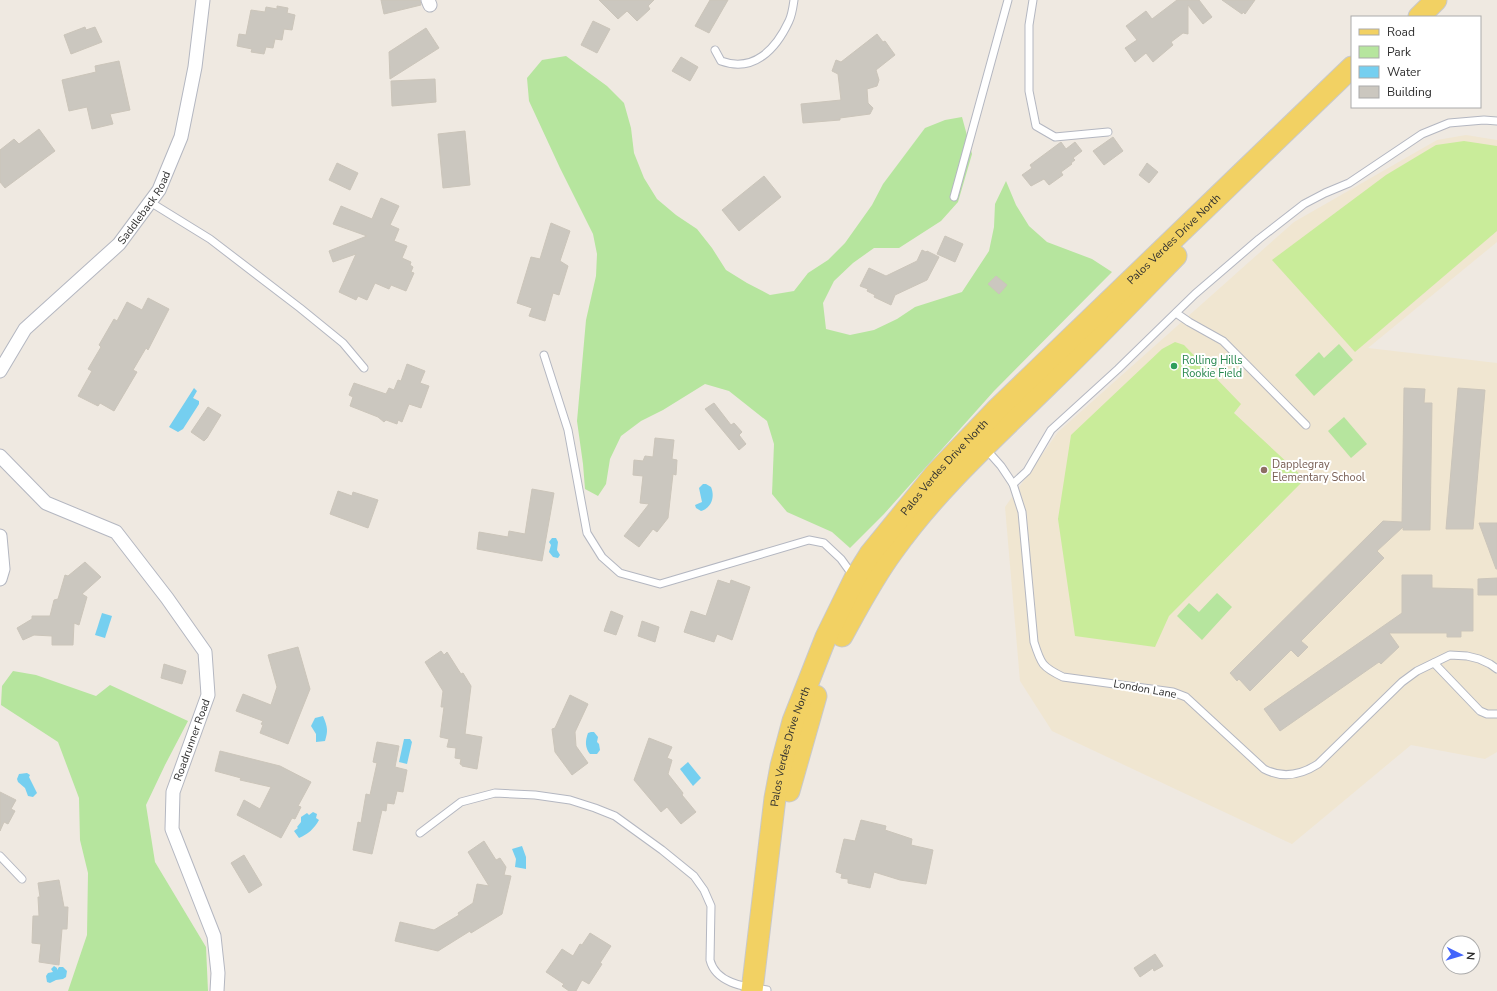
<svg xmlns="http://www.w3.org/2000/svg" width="1497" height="991" viewBox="0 0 1497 991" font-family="'Nunito Sans',sans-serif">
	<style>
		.education { fill: #f0e6d1 }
		.green { fill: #b6e59e }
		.pitch { fill: #c9ec9a }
		.water { fill: #75cff0 }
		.building { fill: #cbc7bf; stroke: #cbc5ba }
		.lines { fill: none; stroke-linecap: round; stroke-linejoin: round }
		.service-casing { stroke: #b4b7c1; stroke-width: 9 }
		.minor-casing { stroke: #b4b7c1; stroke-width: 15 }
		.primary-casing { stroke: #c9c9c9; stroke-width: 23 }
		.service { stroke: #fff; stroke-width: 7 }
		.minor { stroke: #fff; stroke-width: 13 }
		.primary { stroke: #f2d163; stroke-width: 21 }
		.leisure-dot { fill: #2e9e5b; stroke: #fff; stroke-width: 1.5 }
		.education-dot { fill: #8d6e63; stroke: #fff; stroke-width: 1.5 }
		.labels { text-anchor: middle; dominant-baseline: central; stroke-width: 4; stroke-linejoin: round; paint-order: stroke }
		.street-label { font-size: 11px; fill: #2e2e2e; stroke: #fff }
		.leisure-label { font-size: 11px; fill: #27864d; stroke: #fff; text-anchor: start }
		.education-label { font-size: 11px; fill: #785e54; stroke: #fff; text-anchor: start }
	</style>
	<rect width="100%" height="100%" fill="#efe9e1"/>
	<polygon class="education" points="1466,135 1497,140 1497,242 1368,348 1497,363 1497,752 1485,759 1411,745 1292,844 1052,731 1020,681 1005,507 1058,432 1294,222 1437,140"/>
	<g class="green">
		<polygon points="566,56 607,86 624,103 631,128 634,153 644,178 657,199 676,215 697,229 712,248 726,270 747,283 770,295 794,291 808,273 828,260 845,243 872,205 883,184 925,128 945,120 962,117 972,154 958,202 941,221 899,248 874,248 853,263 834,281 823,303 826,329 850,335 874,330 897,319 915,307 962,292 989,251 994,227 995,204 1006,181 1016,205 1029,226 1047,242 1092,259 1112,272 994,391 884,514 850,548 832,532 787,512 772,494 774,444 767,421 729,391 705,384 663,410 641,421 621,436 610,459 606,484 598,496 585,489 583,464 577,421 586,320 596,276 597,254 593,234 560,168 529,101 527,78 542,60"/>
		<polygon points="1339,344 1353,360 1314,396 1295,375 1319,352 1324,358"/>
		<polygon points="1344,417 1367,444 1351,458 1328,431"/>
		<polygon points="1217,593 1232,607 1202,640 1177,616 1189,603 1199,612"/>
		<polygon points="13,671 36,675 96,696 110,685 188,721 165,765 146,805 155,862 206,947 208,991 68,991 87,935 88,873 80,840 79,798 58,742 1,705 2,686"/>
	</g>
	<g class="pitch">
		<polygon points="1464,141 1497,146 1497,231 1355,352 1272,260 1386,175 1436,145"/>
		<polygon points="1175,342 1184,345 1241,404 1234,413 1305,479 1169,616 1155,647 1075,636 1058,519 1071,435 1162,349"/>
	</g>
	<g class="water">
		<polygon points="194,388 197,391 193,398 199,401 199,404 183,429 178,432 169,427"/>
		<path d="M 703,484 L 706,484 L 711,487 C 715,496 712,508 701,511 L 696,508 L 695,505 L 702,502 L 699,488 Z"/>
		<polygon points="552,538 556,538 558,542 557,550 560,555 558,558 553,557 549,552 551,545 549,542"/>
		<polygon points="102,613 112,616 105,638 95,635"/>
		<path d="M 323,716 C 328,728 328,731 325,741 L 316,742 L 316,734 L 311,726 L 315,718 Z"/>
		<path d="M 591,732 L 594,732 L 598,737 L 597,742 L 599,744 L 600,750 L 597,754 L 590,754 C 585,748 585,741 588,733 Z"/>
		<polygon points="404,739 410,739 412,742 407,764 399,762"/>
		<polygon points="688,762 701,778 693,786 680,769"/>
		<polygon points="27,773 30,775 29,777 37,793 33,797 28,796 25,788 18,782 17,779 19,774"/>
		<path d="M 313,812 L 317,814 L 316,818 L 319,820 C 314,829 308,834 299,838 L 294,831 L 298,828 L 297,827 L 301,822 L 301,817 L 307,813 L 309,815 Z"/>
		<polygon points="522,846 526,857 526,869 515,867 516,859 512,849"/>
		<polygon points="54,966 57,968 57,970 59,967 63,967 67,971 66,977 63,979 56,980 50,983 47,982 46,976 48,973 53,972 51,969"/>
	</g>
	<g class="building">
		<polygon points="381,0 420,0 421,5 384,14"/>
		<polygon points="599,0 654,0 648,6 650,9 637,21 627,11 618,19"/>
		<polygon points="710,0 728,0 709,33 695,26"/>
		<polygon points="1177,0 1199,0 1212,17 1203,24 1188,5 1188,34 1183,33 1171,42 1173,45 1153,62 1146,53 1135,62 1125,48 1137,40 1126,26 1146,11 1152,19"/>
		<polygon points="1222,0 1255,0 1245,14 1243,12 1242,14"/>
		<polygon points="277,6 288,8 287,13 295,15 292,30 284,29 282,40 275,39 273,48 266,47 264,54 251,52 252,49 237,46 239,34 246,35 251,10 265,12 266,7 277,9"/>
		<polygon points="593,21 610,29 597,53 581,45"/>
		<polygon points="85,27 86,30 95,27 102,42 71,54 64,35"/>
		<polygon points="426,28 439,48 390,79 389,52"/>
		<polygon points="877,34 883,42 885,41 895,55 876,70 879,80 877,86 867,89 868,103 873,108 870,114 840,118 840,120 803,123 801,104 841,100 838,74 832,71 836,60 841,62"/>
		<polygon points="681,57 698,67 690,81 672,71"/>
		<polygon points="119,61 130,110 110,114 113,124 92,129 87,107 69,111 62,80 96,72 95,66"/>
		<polygon points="435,79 436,102 392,106 391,81"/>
		<polygon points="39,129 55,151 5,188 0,182 0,150 14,139 19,144"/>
		<polygon points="465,131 470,185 443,188 438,134"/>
		<polygon points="1113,137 1123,151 1104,165 1093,151"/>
		<polygon points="1061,142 1066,149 1075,142 1082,151 1073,158 1075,160 1071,163 1072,164 1061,172 1063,175 1049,185 1044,179 1031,186 1022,175 1032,168 1030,165"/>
		<polygon points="337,163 358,173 350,190 329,180"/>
		<polygon points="1147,163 1158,172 1149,183 1139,175"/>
		<polygon points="764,176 781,197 739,231 722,210"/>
		<polygon points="381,198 399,206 390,225 399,229 394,241 407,246 402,258 411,262 410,265 413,267 411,272 414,273 406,291 391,285 389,289 375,283 367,300 358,296 356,300 339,292 356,254 333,262 329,251 367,236 333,224 341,206 372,219"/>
		<polygon points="551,223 570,231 560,261 568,266 559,295 553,293 545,321 529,316 532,308 517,303 531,257 540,259"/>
		<polygon points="945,236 963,244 955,262 937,254"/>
		<polygon points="922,250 926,252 927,251 939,257 927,280 895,295 891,305 874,297 875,295 867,291 868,289 860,286 869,268 886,276 917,261"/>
		<polygon points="996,276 1007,285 999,294 988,284"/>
		<polygon points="148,298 169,309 148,350 146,348 133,370 137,372 114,411 100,403 98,406 78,396 92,371 88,369 101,347 99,345 114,319 117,321 127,302 142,310"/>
		<polygon points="407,364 425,371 420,383 429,386 421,408 409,404 402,422 398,420 397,424 386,420 384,422 378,417 350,406 353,397 349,395 354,383 386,394 389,388 394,390 398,380 401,381"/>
		<polygon points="1404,388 1425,389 1424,403 1432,403 1430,530 1403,530 1403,527 1377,551 1384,558 1301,641 1308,647 1298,657 1291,650 1250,691 1239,679 1237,681 1230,673 1383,521 1402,522"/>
		<polygon points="1458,388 1485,390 1473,529 1446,529"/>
		<polygon points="714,403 731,425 734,423 742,432 739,435 746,444 739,450 705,409"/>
		<polygon points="208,407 221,415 207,438 204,441 191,432"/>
		<polygon points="655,438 674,440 672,459 677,460 676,475 673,474 668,518 657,532 653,529 639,547 624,536 649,504 640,503 643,476 633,475 634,460 643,461 645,456 653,457"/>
		<polygon points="532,489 554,493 542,561 477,549 479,532 508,537 509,531 525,534"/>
		<polygon points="338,491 352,496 353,492 378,500 368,528 330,514"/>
		<polygon points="1479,523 1497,523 1497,569 1496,569"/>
		<polygon points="85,562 101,577 82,594 87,597 79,625 74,623 73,645 52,645 52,636 34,635 23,640 17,628 32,619 32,616 50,616 54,600 58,599 65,575 68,576"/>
		<polygon points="1402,575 1432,575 1432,588 1473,589 1473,631 1461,631 1461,637 1447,637 1447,633 1389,633 1399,647 1381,664 1379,662 1280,731 1264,709 1402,613"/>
		<polygon points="1497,578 1497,595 1478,595 1478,579"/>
		<polygon points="718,580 730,584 731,580 750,587 732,640 717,634 714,642 684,632 691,611 706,616"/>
		<polygon points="611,611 623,616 616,635 604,631"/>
		<polygon points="642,621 659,627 655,642 638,636"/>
		<polygon points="298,647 310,689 288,744 260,733 263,725 261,724 263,721 236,711 243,694 271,705 277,687 268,655"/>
		<polygon points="441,651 444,655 447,652 461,674 463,673 471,686 465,734 482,737 477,769 462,766 462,765 460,764 461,759 455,758 456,748 447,747 449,739 440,737 444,707 441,707 443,691 425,662"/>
		<polygon points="164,664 186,671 182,684 161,678"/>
		<polygon points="570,695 588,704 575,732 576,746 588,763 572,775 555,752 552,729 555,728"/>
		<polygon points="649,738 672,747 667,758 672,760 668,774 683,793 682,795 696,812 681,824 667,807 661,812 634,780"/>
		<polygon points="377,742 399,746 395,767 407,770 403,792 397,791 394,804 387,803 386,811 382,810 372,854 353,850 358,822 361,823 366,794 370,795 377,763 373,762"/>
		<polygon points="220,751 280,766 311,782 298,806 301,807 295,819 292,818 281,838 237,815 244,800 260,809 271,787 240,780 241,778 215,771"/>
		<polygon points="0,792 16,800 11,809 15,811 8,824 4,822 0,831"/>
		<polygon points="861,820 886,826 885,830 912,839 911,845 933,850 926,884 900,880 874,872 870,888 848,883 848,879 841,878 842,874 836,872 844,839 855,841"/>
		<polygon points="484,841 496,860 500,858 506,867 504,875 511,876 502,914 471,933 470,931 438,951 395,941 400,922 434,930 459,915 458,913 473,903 477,884 489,886 468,852"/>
		<polygon points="244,855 262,885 249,893 231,863"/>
		<polygon points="59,880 64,907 68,907 67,929 62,929 59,965 39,962 41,944 32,943 33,916 39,916 38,897 40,897 38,883"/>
		<polygon points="590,933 611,946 600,963 602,964 589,984 582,980 576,991 569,991 562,986 564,984 546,972 562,949 573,956 580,944 582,945"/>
		<polygon points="1155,954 1163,966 1154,971 1153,968 1140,977 1134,968"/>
	</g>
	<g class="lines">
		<g class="service-casing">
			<g id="service">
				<polyline points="1033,0 1029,25 1029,91 1036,126 1055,137 1108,132"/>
				<path d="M 715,50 L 721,61 C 754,73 776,49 789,21 C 792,15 793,7 794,0"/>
				<polyline points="954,197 1008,0"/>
				<polyline points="150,202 210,239 300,308 343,343 364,368"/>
				<polyline points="1176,313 1189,322 1223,341 1306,425"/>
				<polyline points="544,355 568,430 587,533 602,557 620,573 660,584 809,540 824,543 841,559 854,577"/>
				<path d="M 985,448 L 1001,466 L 1013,484 L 1022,512 L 1034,642 C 1041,664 1042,667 1063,677 L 1173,692 L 1186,697 L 1264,769 C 1283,779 1301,775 1318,764 L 1402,682 L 1417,671 L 1450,655 L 1467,656 L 1479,659 L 1490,664 L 1497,669"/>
				<polyline points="1013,484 1027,471 1051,430 1118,369 1195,294 1259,239 1304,204 1325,193 1349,183 1422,134 1449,123 1484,120 1497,121"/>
				<polyline points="1434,663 1480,711 1487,714 1497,714"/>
				<path d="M 420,833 L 461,802 L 495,793 L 535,795 L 570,800 L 595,808 L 615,816 L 662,850 L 694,876 L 704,890 L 711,906 L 710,960 C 716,984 746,987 767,990"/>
				<polyline points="0,856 22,879"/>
			</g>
		</g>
		<g class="minor-casing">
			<g id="minor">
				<polyline points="428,0 430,5"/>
				<path id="s1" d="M 0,371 L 25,329 L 119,244 L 159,190 L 181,137 L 195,67 L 203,0"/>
				<polyline points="0,456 46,503 116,532 167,598 205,652 208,695 173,792 172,829 214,936 218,973 217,991"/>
				<polyline points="0,536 3,569 0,579"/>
			</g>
		</g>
		<g class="primary-casing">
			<g id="primary">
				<polyline points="1419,17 1436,0"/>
				<path d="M 842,636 C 858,607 873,578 893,551 C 937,489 994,438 1048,385 C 1092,343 1134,299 1176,256"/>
				<polyline points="789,791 816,696"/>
				<path id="s2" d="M 752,991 L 775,798 L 781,766 L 793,721 L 826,637 L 855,578 L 870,554 L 936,473 L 998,408 L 1352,67"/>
			</g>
		</g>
		<use href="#service" class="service"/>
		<use href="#minor" class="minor"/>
		<use href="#primary" class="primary"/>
	</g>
	<circle class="leisure-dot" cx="1174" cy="366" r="4"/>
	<circle class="education-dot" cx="1264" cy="470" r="4"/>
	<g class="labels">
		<g class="street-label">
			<text stroke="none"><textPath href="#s1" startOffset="220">Saddleback Road</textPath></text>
			<text stroke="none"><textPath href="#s2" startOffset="896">Palos Verdes Drive North</textPath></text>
			<text stroke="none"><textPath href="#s2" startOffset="572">Palos Verdes Drive North</textPath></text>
			<text transform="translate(1145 689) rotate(10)">London Lane</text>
			<text transform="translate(192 740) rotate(-70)">Roadrunner Road</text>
			<text stroke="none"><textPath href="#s2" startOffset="248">Palos Verdes Drive North</textPath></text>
		</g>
		<g class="leisure-label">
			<text x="1182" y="360">Rolling Hills<tspan x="1182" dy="13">Rookie Field</tspan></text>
		</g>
		<g class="education-label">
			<text x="1272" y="464">Dapplegray<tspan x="1272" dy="13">Elementary School</tspan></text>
		</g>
	</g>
	<rect x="1351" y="16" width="130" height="92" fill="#ffffff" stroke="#ababab"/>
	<rect x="1359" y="29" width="20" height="6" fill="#f2d163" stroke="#ababab"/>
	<text x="1387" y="36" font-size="12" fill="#2e2e2e">Road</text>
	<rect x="1359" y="46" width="20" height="12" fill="#b6e59e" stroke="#ababab"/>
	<text x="1387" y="56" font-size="12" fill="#2e2e2e">Park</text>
	<rect x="1359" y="66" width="20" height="12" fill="#75cff0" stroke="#ababab"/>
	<text x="1387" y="76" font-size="12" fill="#2e2e2e">Water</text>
	<rect x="1359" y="86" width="20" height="12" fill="#cbc7bf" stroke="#ababab"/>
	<text x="1387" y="96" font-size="12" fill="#2e2e2e">Building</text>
	<g transform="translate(1461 955) rotate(95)"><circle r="19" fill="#ffffff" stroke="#ababab"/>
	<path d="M0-3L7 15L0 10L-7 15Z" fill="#4264fb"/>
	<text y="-6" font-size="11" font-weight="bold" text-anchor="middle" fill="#2e2e2e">N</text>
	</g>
</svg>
